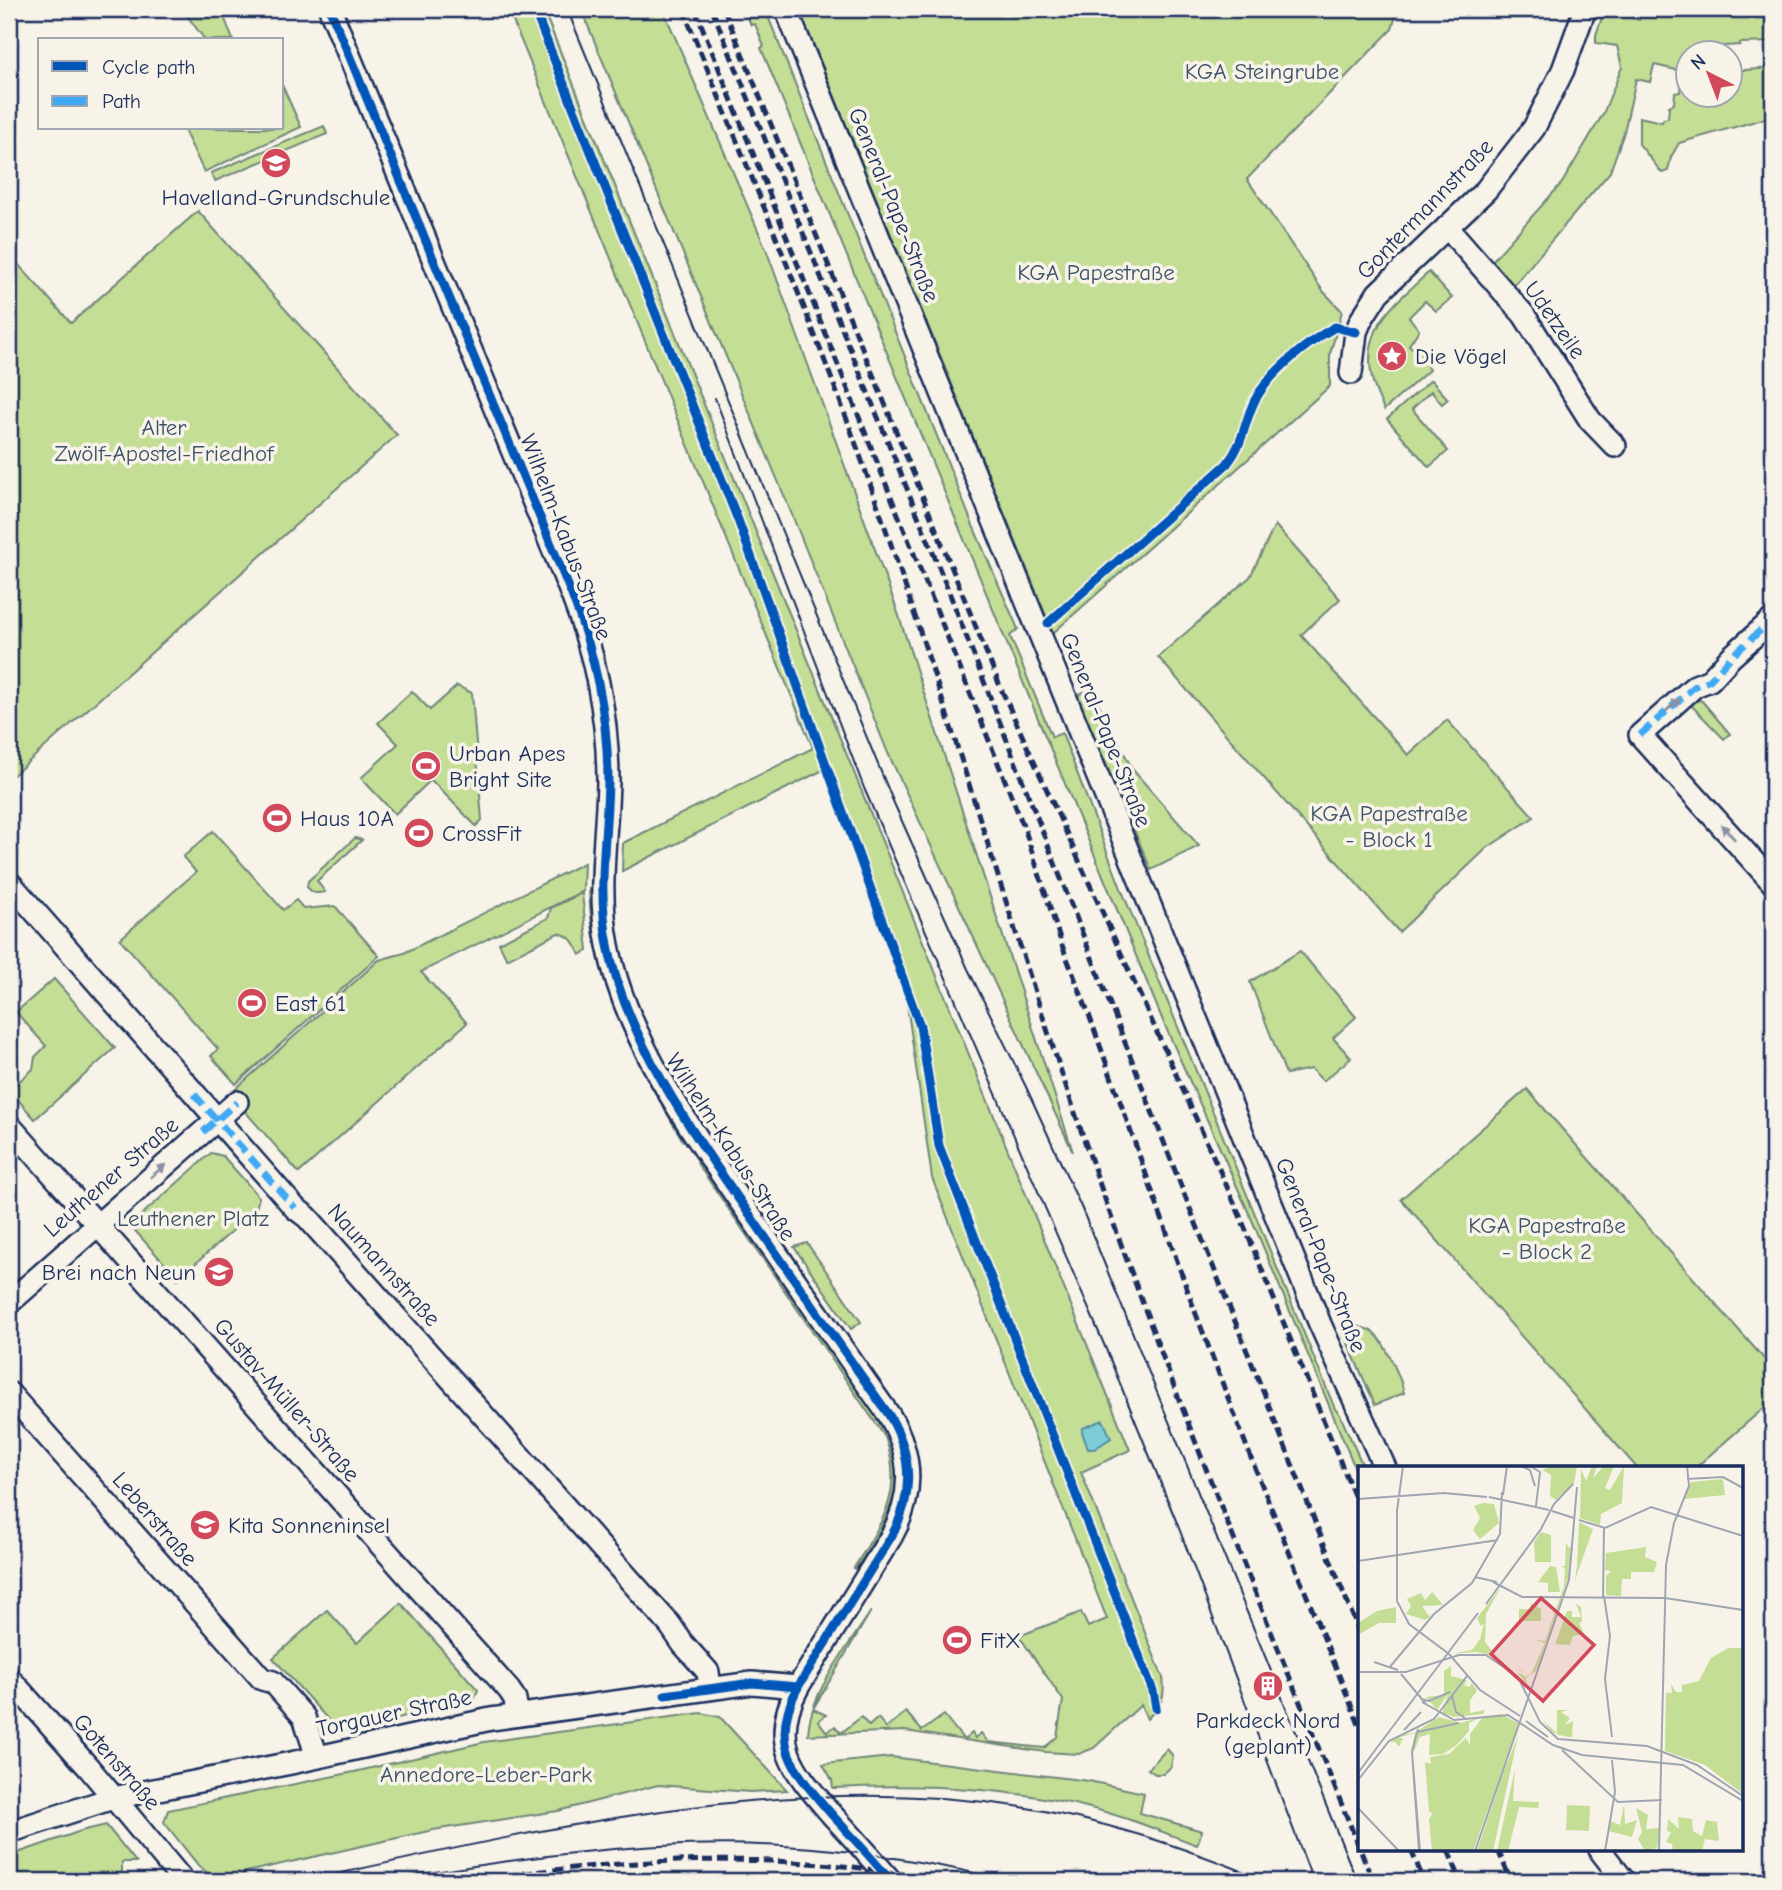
<svg xmlns="http://www.w3.org/2000/svg" width="1782" height="1890" viewBox="0 0 1782 1890" font-family="'Comic Neue',sans-serif">
	<style>
		.green { fill: #c4de95; stroke: #70867a; stroke-width: 2 }
		.water { fill: #7dcdd7; stroke: #568ea7; stroke-width: 2 }
		.lines { fill: none; stroke-linecap: round; stroke-linejoin: round }
		.minor-casing { stroke: #1b2f5e; stroke-width: 26 }
		.minor { stroke: #f7f3e8; stroke-width: 21 }
		.tram { stroke: #1b2f5e; stroke-width: 2 }
		.rail { stroke: #1b2f5e; stroke-width: 5; stroke-dasharray: 10 5; stroke-linecap: butt }
		.quiet { stroke: #3fa9f5; stroke-width: 7; stroke-dasharray: 14 7; stroke-linecap: butt }
		.cycleway-casing { stroke: #f7f3e8; stroke-width: 13 }
		.cycleway { stroke: #0057b8; stroke-width: 9 }
		.oneway { fill: #8991a3 }
		.labels { text-anchor: middle; dominant-baseline: central; stroke-width: 7; stroke-linejoin: round; paint-order: stroke }
		.park-label { font-size: 23px; fill: #3d5269; stroke: #f7f3e8 }
		.poi-label { font-size: 23px; fill: #1b2f5e; stroke: #f7f3e8; text-anchor: start }
		.street-label { font-size: 23px; fill: #1b2f5e; stroke: #f7f3e8 }
		.inset-road { fill: none; stroke: #9fa5b1; stroke-width: 2 }
		.view { fill: #d1495b; fill-opacity: 0.15; stroke: #d1495b; stroke-width: 3.5 }
		.inset-edge { fill: none; stroke: #1b2f5e; stroke-width: 3.5 }
	</style>
	<rect width="100%" height="100%" fill="#f7f3e8"/>
	<filter id="ink" filterUnits="userSpaceOnUse"><feTurbulence type="fractalNoise" baseFrequency=".0143" numOctaves="2"/><feDisplacementMap in="SourceGraphic" scale="14" xChannelSelector="R" yChannelSelector="G"/><feConvolveMatrix kernelMatrix="1 2 1 2 8 2 1 2 1" color-interpolation-filters="sRGB"/></filter>
	<g filter="url(#ink)">
		<g class="green">
			<polygon points="195,9 221,9 233,40 205,40 186,14"/>
			<path d="M 508,9 L 543,9 L 1130,1450 L 1081,1472 L 1163,1678 C 1166,1698 1161,1705 1147,1719 L 1141,1705 L 1094,1748 L 1079,1754 L 1045,1752 L 905,1731 L 808,1735 C 810,1691 848,1648 871,1611 L 813,1709 L 826,1715 L 818,1721 L 827,1732 L 835,1726 L 841,1733 L 861,1717 L 869,1726 L 878,1718 L 886,1728 L 906,1712 L 922,1731 L 944,1715 L 964,1740 L 972,1733 L 975,1738 L 981,1733 L 988,1742 L 1044,1748 L 1057,1737 L 1063,1700 L 1019,1636 L 1081,1612 L 1088,1627 L 1107,1619 L 932,1178 L 906,998 L 823,770 L 622,871 L 623,843 L 813,748 Z"/>
			<polygon points="581,9 663,9 766,249 897,610 1073,1152 888,753 788,505"/>
			<polygon points="744,9 765,9 974,528 1018,629 1010,636 1052,737 1062,733 1122,891 1335,1409 1339,1413 1364,1468 1360,1468 1360,1480 1252,1220 1163,1021 761,48 764,46 755,24 751,25"/>
			<polygon points="799,9 1398,9 1392,29 1247,179 1323,291 1342,311 1330,354 1330,386 1053,633"/>
			<polygon points="1605,9 1617,9 1616,13 1639,20 1640,16 1646,16 1646,9 1773,9 1773,42 1740,43 1740,45 1709,47 1708,45 1702,45 1702,48 1686,49 1688,94 1730,94 1730,71 1773,68 1773,116 1679,143 1671,157 1668,171 1662,173 1639,144 1639,117 1662,122 1663,119 1668,118 1669,106 1674,104 1675,93 1680,92 1681,71 1654,65 1650,82 1636,79 1624,132 1610,172 1513,286 1492,261 1562,183 1603,114 1622,67 1617,46 1596,43 1596,35"/>
			<polygon points="282,85 301,127 204,172 183,128 282,128"/>
			<polygon points="324,126 327,134 215,181 211,173"/>
			<polygon points="198,211 397,435 9,779 9,254 71,323"/>
			<path d="M 1429,272 L 1452,298 L 1436,311 L 1425,301 L 1409,317 L 1419,330 L 1409,345 L 1421,355 L 1429,370 L 1384,410 C 1380,400 1374,389 1372,378 C 1361,326 1396,303 1429,272 Z"/>
			<polygon points="1431,380 1448,399 1442,404 1431,391 1412,409 1448,451 1429,467 1387,419"/>
			<polygon points="1275,525 1340,599 1301,635 1408,755 1447,720 1534,817 1487,848 1399,932 1158,657 1250,577"/>
			<polygon points="457,686 472,693 482,820 476,826 431,780 395,814 361,778 398,744 378,723 412,691 430,710"/>
			<polygon points="1090,688 1133,770 1199,846 1151,870 1077,696"/>
			<polygon points="1694,699 1702,701 1730,734 1724,739 1689,703"/>
			<polygon points="213,831 283,910 296,900 304,909 335,906 379,956 236,1084 211,1056 218,1049 120,939 196,872 183,857"/>
			<path d="M 355,838 L 362,840 L 317,881 L 325,892 C 317,894 313,894 307,887 L 308,881 Z"/>
			<polygon points="584,863 583,891 421,972 467,1023 299,1173 230,1094 379,960 404,953"/>
			<path d="M 592,888 C 594,983 638,1060 685,1140 L 683,1141 C 635,1059 592,986 589,889 Z"/>
			<path d="M 582,893 L 588,951 L 580,955 C 575,944 571,935 558,933 L 507,959 L 499,943 L 548,918 L 551,908 Z"/>
			<polygon points="1300,951 1356,1017 1333,1038 1351,1058 1323,1081 1311,1069 1286,1074 1250,982"/>
			<polygon points="54,979 115,1048 35,1119 9,1090 33,1069 35,1057 46,1046 16,1012"/>
			<polygon points="1527,1089 1773,1369 1773,1400 1695,1468 1637,1468 1401,1199"/>
			<polygon points="211,1153 223,1156 259,1197 256,1210 178,1279 130,1225"/>
			<path d="M 700,1162 L 878,1419 C 916,1477 888,1518 856,1569 L 854,1568 C 882,1522 905,1492 885,1437 L 697,1163 Z"/>
			<polygon points="807,1243 861,1322 851,1329 794,1247"/>
			<path d="M 1357,1326 C 1362,1328 1369,1329 1373,1332 C 1385,1341 1401,1379 1404,1393 L 1375,1405 L 1343,1332 Z"/>
			<polygon points="401,1603 478,1690 474,1700 339,1732 273,1658 327,1610 357,1643"/>
			<polygon points="701,1713 720,1717 787,1790 750,1792 658,1785 558,1811 433,1830 246,1872 235,1881 217,1881 198,1865 164,1822 168,1810 354,1772 484,1742"/>
			<polygon points="1167,1749 1173,1756 1171,1767 1163,1774 1155,1774 1148,1769"/>
			<path d="M 891,1757 L 1089,1781 L 1144,1793 L 1140,1813 L 1202,1831 L 1197,1845 C 1172,1836 1147,1825 1121,1817 C 1033,1788 925,1783 833,1788 L 832,1780 L 823,1764 Z"/>
			<polygon points="106,1825 136,1862 122,1862 122,1880 9,1881 9,1856 81,1831"/>
		</g>
		<polygon class="water" points="1103,1420 1111,1438 1094,1449 1088,1449 1082,1432 1083,1428"/>
		<g class="lines">
			<g class="minor-casing">
				<g id="minor">
					<path d="M 330,9 L 572,595 C 595,654 608,716 608,781 C 607,836 597,890 608,945 C 626,1042 700,1143 756,1224 C 800,1287 844,1352 889,1415 C 913,1455 914,1496 891,1537 L 798,1687 C 767,1745 796,1773 833,1816 C 853,1837 872,1859 891,1881"/>
					<polyline points="786,9 1320,1324 1385,1468"/>
					<polyline points="1447,227 1524,315 1590,420 1615,446"/>
					<polyline points="1351,373 1356,332 1361,320 1378,293 1486,190 1534,128 1563,70 1585,9"/>
					<polyline points="1773,619 1731,657 1710,680 1695,686 1640,735 1773,883"/>
					<polyline points="9,882 295,1208 307,1217 670,1625 683,1644 708,1672 710,1688"/>
					<polyline points="9,1125 509,1690 515,1699 517,1715"/>
					<polyline points="9,1303 237,1102"/>
					<polyline points="9,1393 262,1679 273,1682 304,1717 317,1757"/>
					<polyline points="9,1678 89,1768 183,1881"/>
					<polyline points="9,1832 113,1798 291,1763 491,1719 752,1683 798,1687"/>
					<polyline points="1600,1850 1624,1881"/>
				</g>
			</g>
			<use href="#minor" class="minor"/>
			<g class="tram">
				<polyline points="567,9 893,801 968,969 1027,1089 1082,1209 1357,1881"/>
				<polyline points="715,398 864,788 1103,1342 1177,1523 1313,1881"/>
				<path d="M 305,1881 C 533,1831 781,1771 1015,1806 C 1102,1819 1186,1848 1267,1881"/>
				<path d="M 380,1881 C 512,1859 648,1838 783,1846 C 859,1850 935,1863 1009,1881"/>
			</g>
			<g class="rail">
				<path d="M 683,9 C 742,154 803,299 857,447 C 942,683 1009,925 1092,1162 C 1176,1405 1276,1643 1373,1881"/>
				<polyline points="695,9 1025,830 1063,948 1088,1012 1196,1314 1251,1458 1360,1727"/>
				<polyline points="712,9 949,592 1183,1191 1360,1634"/>
				<polyline points="724,9 1002,691 1238,1211 1360,1510"/>
				<polyline points="1411,1850 1424,1881"/>
				<polyline points="1448,1850 1461,1881"/>
				<polyline points="1498,1850 1511,1881"/>
				<path d="M 464,1881 C 622,1859 782,1848 940,1881"/>
			</g>
			<g class="quiet">
				<polyline points="1640,735 1695,686 1710,680 1731,657 1773,619"/>
				<polyline points="194,1094 295,1208"/>
				<polyline points="203,1132 237,1102"/>
			</g>
			<g class="cycleway-casing">
				<g id="cycleway">
					<path d="M 330,9 L 572,595 C 595,654 608,716 608,781 C 607,836 597,890 608,945 C 626,1042 700,1143 756,1224 C 800,1287 844,1352 889,1415 C 913,1455 914,1496 891,1537 L 798,1687 C 767,1745 796,1773 833,1816 C 853,1837 872,1859 891,1881"/>
					<polyline points="534,9 738,520 920,1026 939,1146 1153,1691 1156,1708"/>
					<path d="M 1048,623 L 1227,464 C 1245,441 1243,424 1255,400 C 1270,372 1308,342 1335,327 L 1356,332"/>
					<polyline points="665,1695 752,1683 798,1687"/>
				</g>
			</g>
			<use href="#cycleway" class="cycleway"/>
		</g>
		<defs><path id="oneway-solid" d="M-6-.8H1V-3.2L6.5 0L1 3.2V.8H-6Z" transform="scale(1.75)"/></defs>
		<g class="oneway">
			<use href="#oneway-solid" transform="translate(1673 705) rotate(-41)"/>
			<use href="#oneway-solid" transform="translate(1728 832) rotate(-132)"/>
			<use href="#oneway-solid" transform="translate(158 1171) rotate(-41)"/>
		</g>
	</g>
	<defs>
		<g id="school-disc" transform="scale(1.575)"><circle r="9.5" fill="#d1495b" stroke="#f7f3e8"/><path d="M0-5L7-2L0 1L-7-2ZM-4 1L0 2.5L4 1V4Q0 6-4 4Z" fill="#fff"/></g>
		<g id="sight-disc" transform="scale(1.575)"><circle r="9.5" fill="#d1495b" stroke="#f7f3e8"/><path d="M0-6L1.8-2.2L6-1.7L2.9 1.2L3.7 5.4L0 3.3L-3.7 5.4L-2.9 1.2L-6-1.7L-1.8-2.2Z" fill="#fff"/></g>
		<g id="stadium-disc" transform="scale(1.575)"><circle r="9.5" fill="#d1495b" stroke="#f7f3e8"/><path d="M0-5a6.5 5 0 1 0 0 10a6.5 5 0 1 0 0-10ZM-3.5-1.8h7v3.6h-7Z" fill="#fff"/></g>
		<g id="building-disc" transform="scale(1.575)"><circle r="9.5" fill="#d1495b" stroke="#f7f3e8"/><path d="M-4-6H4V6H1V3H-1V6H-4ZM-2.5-4.3h1.7v1.8h-1.7ZM.8-4.3h1.7v1.8H.8ZM-2.5-1h1.7V.8h-1.7ZM.8-1h1.7V.8H.8Z" fill="#fff"/></g>
	</defs>
	<g fill-rule="evenodd">
		<use href="#school-disc" x="276" y="163"/>
		<use href="#sight-disc" x="1392" y="356"/>
		<use href="#stadium-disc" x="426" y="766"/>
		<use href="#stadium-disc" x="277" y="818"/>
		<use href="#stadium-disc" x="419" y="833"/>
		<use href="#stadium-disc" x="252" y="1003"/>
		<use href="#school-disc" x="219" y="1272"/>
		<use href="#school-disc" x="205" y="1525"/>
		<use href="#stadium-disc" x="957" y="1640"/>
		<use href="#building-disc" x="1268" y="1686"/>
	</g>
	<g class="labels">
		<g class="park-label">
			<text x="1262" y="71">KGA Steingrube</text>
			<text x="1096" y="272">KGA Papestraße</text>
			<text x="164" y="427">Alter<tspan x="164" dy="26">Zwölf-Apostel-Friedhof</tspan></text>
			<text x="1389" y="813">KGA Papestraße<tspan x="1389" dy="26">- Block 1</tspan></text>
			<text x="193" y="1218">Leuthener Platz</text>
			<text x="1547" y="1225">KGA Papestraße<tspan x="1547" dy="26">- Block 2</tspan></text>
			<text x="486" y="1774">Annedore-Leber-Park</text>
		</g>
		<g class="poi-label">
			<text x="276" y="197" text-anchor="middle">Havelland-Grundschule</text>
			<text x="1415" y="356">Die Vögel</text>
			<text x="449" y="753">Urban Apes<tspan x="449" dy="26">Bright Site</tspan></text>
			<text x="300" y="818">Haus 10A</text>
			<text x="442" y="833">CrossFit</text>
			<text x="275" y="1003">East 61</text>
			<text x="196" y="1272" text-anchor="end">Brei nach Neun</text>
			<text x="228" y="1525">Kita Sonneninsel</text>
			<text x="980" y="1640">FitX</text>
			<text x="1268" y="1720" text-anchor="middle">Parkdeck Nord<tspan x="1268" dy="26">(geplant)</tspan></text>
		</g>
		<g class="street-label">
			<text transform="translate(894 205) rotate(68)">General-Pape-Straße</text>
			<text transform="translate(1425 209) rotate(-46)">Gontermannstraße</text>
			<text transform="translate(1555 320) rotate(55)">Udetzeile</text>
			<text transform="translate(566 537) rotate(69)">Wilhelm-Kabus-Straße</text>
			<text transform="translate(1106 730) rotate(68)">General-Pape-Straße</text>
			<text transform="translate(731 1147) rotate(57)">Wilhelm-Kabus-Straße</text>
			<text transform="translate(111 1177) rotate(-41)">Leuthener Straße</text>
			<text transform="translate(1321 1255) rotate(68)">General-Pape-Straße</text>
			<text transform="translate(384 1265) rotate(48)">Naumannstraße</text>
			<text transform="translate(287 1400) rotate(49)">Gustav-Müller-Straße</text>
			<text transform="translate(155 1519) rotate(49)">Leberstraße</text>
			<text transform="translate(394 1713) rotate(-12)">Torgauer Straße</text>
			<text transform="translate(117 1762) rotate(49)">Gotenstraße</text>
		</g>
	</g>
	<g transform="translate(1358 1466)">
		<rect width="385" height="385" fill="#f7f3e8"/>
		<path d="M 195,0 L 219,0 L 216,18 L 198,34 L 192,30 L 193,9 L 184,4 ZM 234,0 L 239,0 L 235,12 L 246,0 L 256,0 L 247,22 L 252,24 L 266,0 L 264,37 L 243,48 L 242,59 L 222,52 L 223,3 L 228,15 ZM 365,13 L 367,29 L 326,33 L 333,16 ZM 125,37 L 136,38 L 141,57 L 122,73 L 115,64 L 122,52 L 116,40 ZM 221,56 L 235,63 L 217,114 L 219,100 ZM 183,66 L 193,69 L 193,96 L 177,96 L 176,76 ZM 208,77 L 211,82 L 215,79 L 211,111 L 178,205 L 168,212 L 169,218 L 160,207 L 165,209 L 161,204 L 162,204 L 166,202 L 162,205 L 167,211 L 173,208 L 187,177 L 178,174 L 187,175 L 206,120 L 207,102 L 203,100 L 207,100 ZM 288,81 L 287,91 L 299,96 L 296,106 L 273,106 L 273,113 L 264,113 L 263,130 L 248,129 L 248,110 L 253,105 L 247,104 L 248,87 ZM 192,100 L 198,101 L 202,126 L 190,126 L 190,117 L 180,116 ZM 143,121 L 128,148 L 127,176 L 138,190 L 118,186 L 94,188 L 114,184 L 122,173 L 126,158 L 123,160 L 119,152 ZM 74,126 L 85,139 L 64,140 L 72,151 L 67,154 L 48,148 L 53,140 L 49,133 L 63,127 L 67,134 ZM 173,137 L 183,143 L 183,155 L 161,155 L 161,143 L 172,143 ZM 218,138 L 223,141 L 224,156 L 221,157 L 226,168 L 215,170 L 212,179 L 197,178 L 209,145 L 214,145 L 214,151 L 223,151 ZM 38,141 L 38,157 L 21,157 L 0,169 L 0,157 L 19,145 ZM 370,182 L 385,182 L 385,328 L 347,299 L 307,285 L 308,227 L 314,227 L 313,218 L 318,226 L 324,226 L 324,219 L 341,215 L 353,192 ZM 93,200 L 93,210 L 109,214 L 106,219 L 111,221 L 114,217 L 119,225 L 112,234 L 112,247 L 127,244 L 125,248 L 96,251 L 84,247 L 90,228 L 79,244 L 68,231 L 86,229 L 86,205 ZM 199,244 L 210,244 L 203,246 L 212,252 L 207,259 L 215,255 L 214,271 L 253,272 L 211,271 L 201,269 L 193,265 L 185,255 L 199,267 ZM 143,248 L 161,258 L 115,385 L 74,385 L 71,353 L 75,347 L 71,346 L 67,296 L 73,298 L 72,291 L 91,288 L 108,272 L 112,279 L 112,268 L 125,251 ZM 81,251 L 102,257 L 121,252 L 111,257 L 111,265 L 99,279 L 85,288 L 71,289 L 72,268 L 62,271 L 56,285 L 53,284 L 57,267 L 39,272 L 45,272 L 41,281 L 37,276 L 32,277 L 41,270 L 59,266 L 57,277 L 61,264 ZM 160,270 L 135,385 L 119,385 L 145,307 ZM 157,303 L 155,335 L 181,336 L 180,342 L 161,341 L 150,385 L 139,385 ZM 209,339 L 232,340 L 231,365 L 208,364 ZM 266,339 L 267,358 L 279,354 L 274,371 L 251,365 L 252,355 L 262,359 ZM 278,342 L 290,349 L 288,363 L 302,362 L 299,382 L 287,385 L 280,373 L 284,366 ZM 320,351 L 334,353 L 335,365 L 344,370 L 348,354 L 359,356 L 361,375 L 347,373 L 344,385 L 315,385 L 314,378 L 308,376 L 313,366 L 309,365 L 310,353 L 321,363 Z" fill="#c4de95"/>
		<path class="inset-road" d="M 45,0 L 39,45 L 39,135 L 51,158 L 91,188 L 122,224 L 162,250M 163,0 L 172,4 L 177,20M 172,0 L 182,6 L 178,40M 329,13 L 365,11 L 385,22M 145,29 L 149,0M 131,31 L 191,44M 0,33 L 86,27 L 129,31M 194,45 L 216,52M 221,54 L 247,62 L 293,41 L 385,70M 0,95 L 140,74M 117,111 L 139,116M 135,116 L 164,131 L 307,132 L 385,144M 246,130 L 252,170 L 247,213 L 254,271M 245,133 L 246,61M 128,138 L 183,63 L 196,38 L 215,18M 16,196 L 40,204M 31,202 L 76,148 L 114,117 L 142,68 L 144,26M 0,206 L 48,206 L 101,189 L 128,189 L 160,211 L 182,256 L 200,273 L 289,280 L 339,299 L 385,330M 43,208 L 68,238M 94,230 L 98,246 L 107,252M 63,233 L 71,235 L 92,226M 64,236 L 96,254 L 150,249 L 195,279 L 224,289 L 325,299 L 385,335M 168,255 L 190,271M 46,264 L 63,246M 59,266 L 101,257M 204,284 L 260,336 L 304,334M 54,286 L 60,263M 0,307 L 120,147M 0,314 L 31,275 L 76,253 L 109,210M 0,342 L 41,385M 61,385 L 54,286 L 62,385M 117,385 L 211,114 L 219,21M 247,385 L 257,326 L 254,294M 301,385 L 308,99 L 316,57 L 331,20 L 329,0"/>
		<path class="view" d="M 183,132 L 236,179 L 185,235 L 133,188 Z"/>
		<rect width="385" height="385" class="inset-edge"/>
	</g>
	<rect width="1782" height="1890" fill="none" stroke="#f7f3e8" stroke-width="35"/>
	<rect x="18" y="18" width="1747" height="1855" fill="none" stroke="#1b2f5e" stroke-width="2.5" filter="url(#ink)"/>
	<rect x="38" y="38" width="245" height="91" fill="#f7f3e8" stroke="#9fa5b1" stroke-width="2"/>
	<rect x="52" y="61" width="35" height="10" fill="#0057b8" stroke="#9fa5b1" stroke-width="2"/>
	<text x="102" y="74" font-size="21" fill="#1b2f5e">Cycle path</text>
	<rect x="52" y="96" width="35" height="10" fill="#3fa9f5" stroke="#9fa5b1" stroke-width="2"/>
	<text x="102" y="108" font-size="21" fill="#1b2f5e">Path</text>
	<g transform="translate(1709 74) rotate(318)"><circle r="33" fill="#f7f3e8" stroke="#9fa5b1" stroke-width="2"/>
	<path d="M0-5L12 26L0 18L-12 26Z" fill="#d1495b"/>
	<text y="-10" font-size="19" font-weight="bold" text-anchor="middle" fill="#1b2f5e">N</text>
	</g>
</svg>
